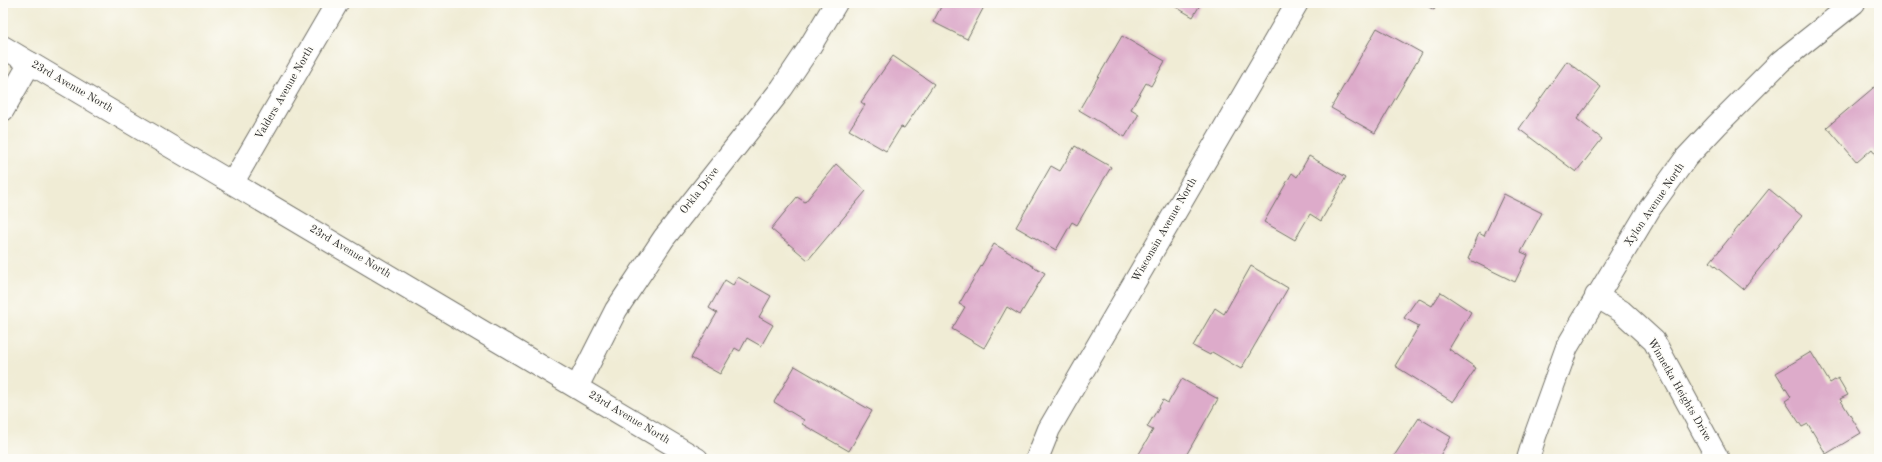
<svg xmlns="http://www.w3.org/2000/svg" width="1882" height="462" viewBox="0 0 1882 462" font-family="'Old Standard TT',serif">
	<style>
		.building { fill: #ddabca }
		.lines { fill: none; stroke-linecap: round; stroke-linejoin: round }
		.street-casing { stroke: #706f66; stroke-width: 24 }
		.street { stroke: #fff; stroke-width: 22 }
		.labels { text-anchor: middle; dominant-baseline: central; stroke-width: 3; stroke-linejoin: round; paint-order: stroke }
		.street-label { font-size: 11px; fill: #2b2b2b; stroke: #fdfcf7 }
	</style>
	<rect width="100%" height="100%" fill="#fdfcf7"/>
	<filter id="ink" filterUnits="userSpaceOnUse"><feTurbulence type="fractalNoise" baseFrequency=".025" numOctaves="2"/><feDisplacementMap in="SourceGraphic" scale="8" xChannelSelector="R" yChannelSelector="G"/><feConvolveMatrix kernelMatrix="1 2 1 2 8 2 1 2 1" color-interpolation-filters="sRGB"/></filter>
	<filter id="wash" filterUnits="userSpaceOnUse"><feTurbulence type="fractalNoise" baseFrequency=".012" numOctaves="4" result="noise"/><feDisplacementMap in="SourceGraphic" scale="16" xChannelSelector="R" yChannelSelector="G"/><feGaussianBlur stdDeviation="0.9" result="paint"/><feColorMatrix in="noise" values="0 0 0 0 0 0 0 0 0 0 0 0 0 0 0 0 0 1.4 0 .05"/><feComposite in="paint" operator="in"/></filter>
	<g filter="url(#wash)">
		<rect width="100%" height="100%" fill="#f0ecd5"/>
		<g id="blocks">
			<g class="building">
				<polygon points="943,3 986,3 967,39 933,22"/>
				<polygon points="1169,3 1201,3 1193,17"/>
				<polygon points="1422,3 1438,3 1434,10"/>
				<polygon points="1377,28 1422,53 1375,133 1331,108"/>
				<polygon points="1122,36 1165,61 1151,86 1146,83 1131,109 1139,114 1125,137 1079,110"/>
				<polygon points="893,56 934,84 904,128 901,127 886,151 849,130 865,105 861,102"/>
				<polygon points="1567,61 1601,87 1577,119 1602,139 1576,172 1519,129"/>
				<polygon points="1879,83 1879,158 1872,149 1857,162 1827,127"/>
				<polygon points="1075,146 1111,167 1077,225 1072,222 1056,250 1016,227 1051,166 1060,171"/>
				<polygon points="1309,156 1346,177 1321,221 1310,214 1295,240 1264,222 1292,173 1297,177"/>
				<polygon points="836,164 866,191 808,260 771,229 797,197 805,202"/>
				<polygon points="1769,189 1802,216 1743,289 1710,262"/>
				<polygon points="1504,194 1542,213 1521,252 1528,255 1515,282 1468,259 1479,233 1484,236"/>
				<polygon points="994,244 1045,273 1020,315 1007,307 984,348 952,329 965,307 959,304"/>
				<polygon points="1251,266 1288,288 1241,369 1212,352 1210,355 1193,346 1215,308 1224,314"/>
				<polygon points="738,277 771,296 759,317 773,325 761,346 747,338 740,351 735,348 720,374 691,358 717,313 709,308 725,280 733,285"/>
				<polygon points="1441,292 1471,312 1449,349 1476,368 1453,402 1395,366 1419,326 1404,318 1418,298 1432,306"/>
				<polygon points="1811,352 1830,383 1838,378 1848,395 1840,399 1861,433 1826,454 1808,424 1802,427 1785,401 1791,397 1776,373"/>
				<polygon points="795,366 872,411 849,451 802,424 804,420 774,402"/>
				<polygon points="1182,379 1218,399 1184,459 1136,459 1153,430 1147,427 1163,400 1168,403"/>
				<polygon points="1419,418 1451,437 1438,459 1392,459"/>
			</g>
		</g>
	</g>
	<g filter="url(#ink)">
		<use href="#blocks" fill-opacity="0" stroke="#706f66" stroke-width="1"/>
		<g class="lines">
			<g class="street-casing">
				<g id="street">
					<polyline points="3,47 697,459"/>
					<polyline points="3,110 30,63"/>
					<polyline points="233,182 337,3"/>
					<polyline points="1596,296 1621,311 1654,341 1718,459"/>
					<polyline points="577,387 616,310 664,238 782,88 809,48 836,3"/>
					<polyline points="1037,459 1049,429 1297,3"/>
					<polyline points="1528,459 1535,436 1567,347 1650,208 1686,158 1717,125 1781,61 1854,3"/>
				</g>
			</g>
			<use href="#street" class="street"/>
		</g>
	</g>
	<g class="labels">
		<g class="street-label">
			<text transform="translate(72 87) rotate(30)">23rd Avenue North</text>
			<text transform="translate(285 93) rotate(-60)">Valders Avenue North</text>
			<text transform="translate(700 191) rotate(-52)">Orkla Drive</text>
			<text transform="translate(1655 205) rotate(-56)">Xylon Avenue North</text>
			<text transform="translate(1165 230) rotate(-60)">Wisconsin Avenue North</text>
			<text transform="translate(350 252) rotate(31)">23rd Avenue North</text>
			<text transform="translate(1679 390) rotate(60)">Winnetka Heights Drive</text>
			<text transform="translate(629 418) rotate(31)">23rd Avenue North</text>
		</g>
	</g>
	<rect width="1882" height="462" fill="none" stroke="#fdfcf7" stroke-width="16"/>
</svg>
